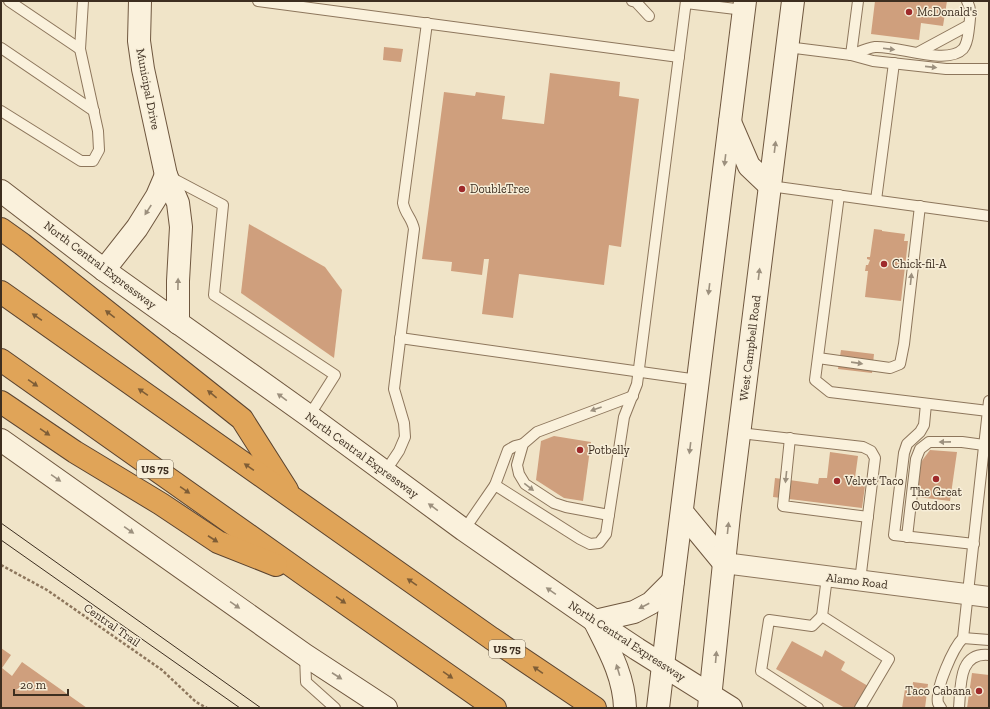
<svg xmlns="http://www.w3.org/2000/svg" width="990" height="709" viewBox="0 0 990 709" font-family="'Zilla Slab',serif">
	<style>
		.building { fill: #cf9f7d }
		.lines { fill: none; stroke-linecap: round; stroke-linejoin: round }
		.lane-casing { stroke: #8d765c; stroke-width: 12 }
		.street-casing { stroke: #8d765c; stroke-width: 22 }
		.secondary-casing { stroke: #6f573f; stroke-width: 24 }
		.highway-casing { stroke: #5b4430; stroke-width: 24 }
		.path { stroke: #8d765c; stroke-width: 2.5; stroke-dasharray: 3 2; stroke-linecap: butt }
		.lane { stroke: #faf1dc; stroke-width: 10 }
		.street { stroke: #faf1dc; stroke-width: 20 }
		.secondary { stroke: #faf1dc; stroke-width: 22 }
		.highway { stroke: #e0a458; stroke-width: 22 }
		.tram { stroke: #3d2e20; stroke-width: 1 }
		.oneway { fill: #9c907e }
		.oneway2 { fill: #7e5d36 }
		.poi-dot { fill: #9e2a2b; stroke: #f7eed8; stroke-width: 1.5 }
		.labels { text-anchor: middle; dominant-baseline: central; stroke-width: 3; stroke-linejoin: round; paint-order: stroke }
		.shield { fill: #f7eed8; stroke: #756857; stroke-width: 1 }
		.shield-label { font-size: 11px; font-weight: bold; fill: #3d2e20 }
		.poi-label { font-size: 12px; fill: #3d2e20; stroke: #f7eed8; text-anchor: start }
		.street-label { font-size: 12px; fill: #3d2e20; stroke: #f7eed8 }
	</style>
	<rect width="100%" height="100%" fill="#f0e4c8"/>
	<g class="building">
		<polygon points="875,1 947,1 943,26 921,23 919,40 871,34"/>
		<polygon points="384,47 403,49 401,62 383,60"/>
		<polygon points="550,73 620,82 619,96 639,99 621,247 609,245 604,285 519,274 513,318 482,314 489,259 484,259 482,275 451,271 452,262 422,259 444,92 475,96 476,92 505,96 502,119 544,124"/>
		<polygon points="249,224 325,267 342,290 334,358 241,293"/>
		<polygon points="874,229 882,230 882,231 905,234 904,241 908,241 901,301 865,297 868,271 865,271 866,265 868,265 870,260 867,259 867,257 870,257"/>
		<polygon points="841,350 874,354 872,373 838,369"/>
		<polygon points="554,436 591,442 583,501 564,498 536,480 541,441"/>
		<polygon points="930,450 957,452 950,501 917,497 921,462"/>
		<polygon points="830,452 858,456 854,485 865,486 862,508 773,497 775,478 818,484 819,478 827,478"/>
		<polygon points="792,641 822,657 825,650 845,662 841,670 868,686 855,708 845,708 776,669"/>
		<polygon points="1,648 11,655 2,668 12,676 22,662 87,708 1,708"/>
		<polygon points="972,673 989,675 989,708 967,708"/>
		<polygon points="913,682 928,684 925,708 902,708 905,689 912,691"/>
	</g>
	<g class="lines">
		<g class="lane-casing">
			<g id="lane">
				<polyline points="9,1 80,49"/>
				<polyline points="258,1 679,57"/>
				<polyline points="632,1 636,2 649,16"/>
				<polyline points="686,3 744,10"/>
				<polyline points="787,47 851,55 873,61 946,69 989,69"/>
				<polyline points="1,48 94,111"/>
				<polyline points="919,52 969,25"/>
				<path d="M 851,55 C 859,52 867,48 875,47 C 896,45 947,66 963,49 C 968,43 968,35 969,28 C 970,18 972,10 967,1"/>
				<polyline points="851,55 858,1"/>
				<polyline points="1,111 81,161 93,161 99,150 98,131 80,49 83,1"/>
				<polyline points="170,177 223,205 214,295 335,375 309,416"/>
				<polyline points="770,186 989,216"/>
				<polyline points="839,195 815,380 830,392 988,411"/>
				<polyline points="876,200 894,63"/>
				<polyline points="400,338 698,380"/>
				<polyline points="818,358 890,368 900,364 904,344 920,206"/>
				<polyline points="926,404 924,425 920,432 907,444 904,453 894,535 974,544"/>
				<polyline points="740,433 863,447 871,451 875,458 860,581"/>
				<polyline points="790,438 783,506 868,517"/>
				<path d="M 385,472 L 399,451 L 405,437 L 404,423 L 394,389 L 414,229 C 412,218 405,214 403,203 L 427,23"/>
				<polyline points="495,485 508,450 515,446 523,444"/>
				<polyline points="609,515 566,507 554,503 525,484 519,474 517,465 523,444 537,432 633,396"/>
				<polyline points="464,530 495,485 580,539 590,544 599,543 606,534 624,417 637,384 686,1"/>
				<polyline points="907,537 916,459 920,449 929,442 962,442 984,445"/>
				<polyline points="827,577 822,616 889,659 860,708"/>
				<polyline points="963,638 989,640"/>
				<polyline points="305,655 306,682 335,708"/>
				<polyline points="818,708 761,671 769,620 812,626 822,616"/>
				<path d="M 941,708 C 940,706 939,705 938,703 C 935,689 953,648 963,638 L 989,401"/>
				<path d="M 959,708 C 961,686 958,652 989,655"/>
			</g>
		</g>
		<g class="street-casing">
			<polyline id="street" points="724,563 989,597"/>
		</g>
		<g class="secondary-casing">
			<g id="secondary">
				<polyline points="140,1 139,41 143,69 166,175 178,203 181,227 178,281 178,323"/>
				<polyline points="730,122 749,166 770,186"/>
				<polyline points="1,191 104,270 309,416 464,530 595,621 637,649 731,708"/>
				<polyline points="104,270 137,228 157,196 166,175"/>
				<polyline points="1,440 305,655 386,708"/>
				<polyline points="682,512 724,563"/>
				<polyline points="595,621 634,612 651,603 673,581"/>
				<path d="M 595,622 C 609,650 624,676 625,708"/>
				<polyline points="658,708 673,581 745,1"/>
				<polyline points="709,708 729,515 793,1"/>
			</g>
		</g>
		<g class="highway-casing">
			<g id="highway">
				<polyline points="1,229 22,244 242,419 287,490"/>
				<polyline points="1,292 491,638 595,708"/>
				<polyline points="1,360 309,578 495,708"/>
				<polyline points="1,402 75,452 161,504 218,542 276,565"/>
			</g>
		</g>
		<polyline class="path" points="1,565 47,590 162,670 196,702 207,708"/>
		<use href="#lane" class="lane"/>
		<use href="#street" class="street"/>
		<use href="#secondary" class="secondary"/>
		<use href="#highway" class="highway"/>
		<g class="tram">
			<polyline points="1,523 261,708"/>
			<polyline points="1,540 240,708"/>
		</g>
	</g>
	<defs><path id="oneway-solid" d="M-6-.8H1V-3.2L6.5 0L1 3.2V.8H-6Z"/></defs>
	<g class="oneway">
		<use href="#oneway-solid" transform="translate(889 49) rotate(7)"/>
		<use href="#oneway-solid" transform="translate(931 67) rotate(6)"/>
		<use href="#oneway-solid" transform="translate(775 147) rotate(-83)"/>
		<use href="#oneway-solid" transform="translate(725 160) rotate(97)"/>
		<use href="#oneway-solid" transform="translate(148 210) rotate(123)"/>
		<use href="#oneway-solid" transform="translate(759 274) rotate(-83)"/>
		<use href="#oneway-solid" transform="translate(911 279) rotate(-84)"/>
		<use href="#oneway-solid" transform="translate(178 284) rotate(-89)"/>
		<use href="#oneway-solid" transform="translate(709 289) rotate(97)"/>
		<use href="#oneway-solid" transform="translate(857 363) rotate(8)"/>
		<use href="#oneway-solid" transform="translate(282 397) rotate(-144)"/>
		<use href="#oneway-solid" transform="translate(596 409) rotate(160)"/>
		<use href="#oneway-solid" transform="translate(945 442) rotate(179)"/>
		<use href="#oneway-solid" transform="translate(690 448) rotate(97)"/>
		<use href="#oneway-solid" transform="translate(786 477) rotate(96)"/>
		<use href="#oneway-solid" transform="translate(56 478) rotate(35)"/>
		<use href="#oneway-solid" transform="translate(529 487) rotate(38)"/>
		<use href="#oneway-solid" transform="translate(433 507) rotate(-144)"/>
		<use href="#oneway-solid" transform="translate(728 528) rotate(-84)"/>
		<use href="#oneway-solid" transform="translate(129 530) rotate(35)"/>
		<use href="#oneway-solid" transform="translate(551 591) rotate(-145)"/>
		<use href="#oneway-solid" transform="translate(235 605) rotate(35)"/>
		<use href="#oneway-solid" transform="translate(644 606) rotate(152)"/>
		<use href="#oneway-solid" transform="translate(716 657) rotate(-85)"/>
		<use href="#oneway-solid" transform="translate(618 670) rotate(-107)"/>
		<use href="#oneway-solid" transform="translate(337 676) rotate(33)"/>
	</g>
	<g class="oneway2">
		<use href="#oneway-solid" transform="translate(110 314) rotate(-142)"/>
		<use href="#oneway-solid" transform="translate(37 317) rotate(-145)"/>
		<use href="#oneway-solid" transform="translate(33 383) rotate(35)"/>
		<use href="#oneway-solid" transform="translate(143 392) rotate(-145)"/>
		<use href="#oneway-solid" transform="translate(212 394) rotate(-141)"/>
		<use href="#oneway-solid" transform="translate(45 432) rotate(34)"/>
		<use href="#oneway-solid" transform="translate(249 467) rotate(-145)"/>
		<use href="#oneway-solid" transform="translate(185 490) rotate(35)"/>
		<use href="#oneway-solid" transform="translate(213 539) rotate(33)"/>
		<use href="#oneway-solid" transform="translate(412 582) rotate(-145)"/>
		<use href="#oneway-solid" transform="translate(341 600) rotate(35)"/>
		<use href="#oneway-solid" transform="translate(538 670) rotate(-145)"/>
		<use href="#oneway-solid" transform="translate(448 675) rotate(35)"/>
	</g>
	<g class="poi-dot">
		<circle cx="909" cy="12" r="4"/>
		<circle cx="462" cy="189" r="4"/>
		<circle cx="884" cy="264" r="4"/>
		<circle cx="580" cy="450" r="4"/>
		<circle cx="936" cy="479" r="4"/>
		<circle cx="837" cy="481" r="4"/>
		<circle cx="979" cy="691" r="4"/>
	</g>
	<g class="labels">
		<g class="shield">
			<rect x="137" y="460" width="36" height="18" rx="3"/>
			<rect x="489" y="640" width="36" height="18" rx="3"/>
		</g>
		<g class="shield-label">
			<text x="155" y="469">US 75</text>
			<text x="507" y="649">US 75</text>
		</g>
		<g class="poi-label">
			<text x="917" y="12">McDonald's</text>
			<text x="470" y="189">DoubleTree</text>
			<text x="892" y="264">Chick-fil-A</text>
			<text x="588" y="450">Potbelly</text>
			<text x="845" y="481">Velvet Taco</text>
			<text x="936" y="492" text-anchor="middle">The Great<tspan x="936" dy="14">Outdoors</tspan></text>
			<text x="971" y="691" text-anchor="end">Taco Cabana</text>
		</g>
		<g class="street-label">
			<text transform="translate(148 89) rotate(79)">Municipal Drive</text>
			<text transform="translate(100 265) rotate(37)">North Central Expressway</text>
			<text transform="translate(750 348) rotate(-83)">West Campbell Road</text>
			<text transform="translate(362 455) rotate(36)">North Central Expressway</text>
			<text transform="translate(857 581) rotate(7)">Alamo Road</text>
			<text transform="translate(112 625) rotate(35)">Central Trail</text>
			<text transform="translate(627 641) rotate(33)">North Central Expressway</text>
		</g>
	</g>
	<rect width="990" height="709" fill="none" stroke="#3d2e20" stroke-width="4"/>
	<path d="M14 689v6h54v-6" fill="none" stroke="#3d2e20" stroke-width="2"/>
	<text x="20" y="689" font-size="12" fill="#3d2e20" stroke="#f7eed8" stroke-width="3" paint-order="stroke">20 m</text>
</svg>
